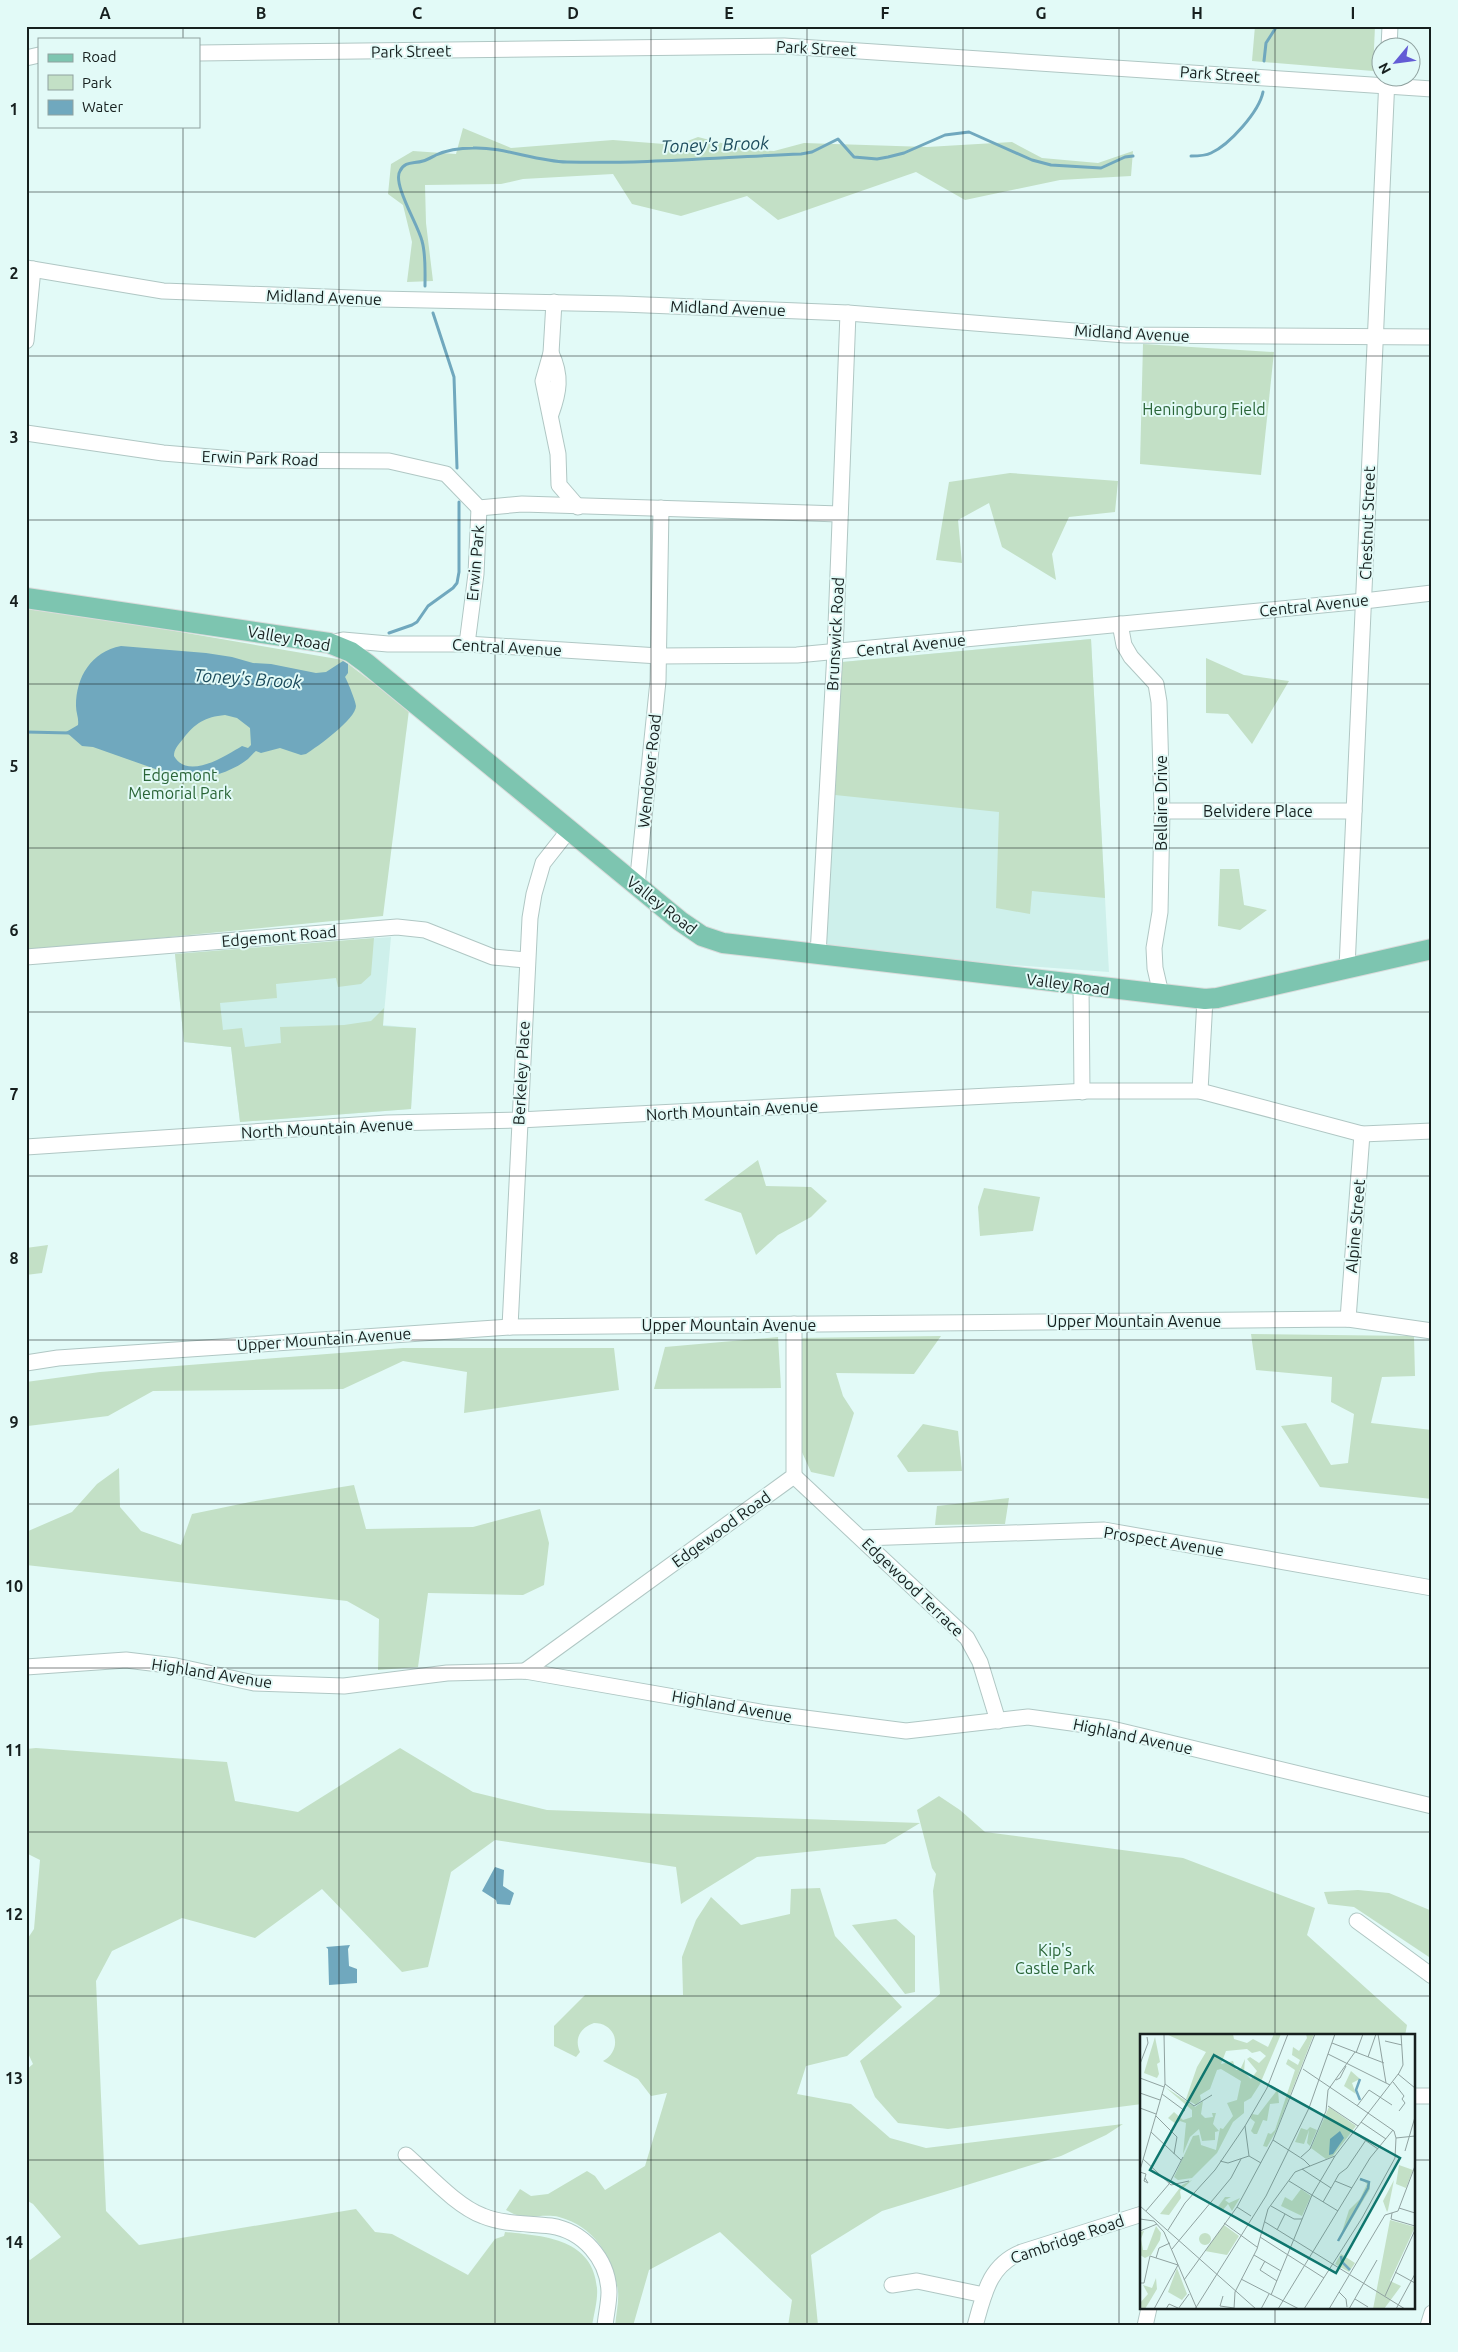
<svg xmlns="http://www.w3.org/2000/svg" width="1458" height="2352" viewBox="0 0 1458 2352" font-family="Ubuntu,sans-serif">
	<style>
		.built { fill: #cef0eb }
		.green { fill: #c3e0c6 }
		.water { fill: #70a8be; fill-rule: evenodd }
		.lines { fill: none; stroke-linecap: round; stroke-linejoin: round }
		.stream { stroke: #70a8be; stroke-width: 3 }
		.minor-casing { stroke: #b0c7c4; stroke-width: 17 }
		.major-casing { stroke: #dadbdb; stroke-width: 22 }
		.minor { stroke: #fff; stroke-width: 15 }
		.major { stroke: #7dc5b0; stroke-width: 20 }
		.grid { fill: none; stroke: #161f1e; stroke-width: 1; stroke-opacity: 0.55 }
		.labels { text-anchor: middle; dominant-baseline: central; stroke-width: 4; stroke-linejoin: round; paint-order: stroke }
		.street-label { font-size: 16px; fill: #161f1e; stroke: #e2faf7 }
		.park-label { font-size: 16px; fill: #2a6537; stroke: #e2faf7 }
		.water-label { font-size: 18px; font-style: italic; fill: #1c4b5c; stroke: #e2faf7 }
		.inset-river { fill: none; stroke: #70a8be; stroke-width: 2.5 }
		.inset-road { fill: none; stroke: #90a2a0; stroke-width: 1 }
		.view { fill: #0f766e; fill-opacity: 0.15; stroke: #0f766e; stroke-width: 2.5 }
		.inset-edge { fill: none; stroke: #161f1e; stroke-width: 2.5 }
		.neatline { fill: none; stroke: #161f1e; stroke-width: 2 }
		.grid-label { font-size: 16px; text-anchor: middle; font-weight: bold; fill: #161f1e }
	</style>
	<rect width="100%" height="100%" fill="#e2faf7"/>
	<g class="built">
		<polygon points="1091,639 1109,972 928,959 826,945 842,662"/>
		<polygon points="391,937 383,1025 416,1028 411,1109 240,1122 231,1047 184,1042 175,954"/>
	</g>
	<g class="green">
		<polygon points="1255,26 1375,26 1373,71 1252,61"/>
		<polygon points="463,128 511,148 613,140 677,145 698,137 749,150 774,151 804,143 927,147 1012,142 1042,158 1098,163 1133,151 1131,176 1060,180 965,200 916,172 778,220 747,196 681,216 632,204 613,174 523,179 501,184 425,185 426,223 433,281 407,282 412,242 403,205 388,194 391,164 413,151 456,154"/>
		<polygon points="1143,344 1274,352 1261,475 1140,464"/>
		<polygon points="1010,473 1118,481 1115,512 1069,517 1052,554 1056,580 1002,547 989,503 958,520 962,563 936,560 949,482"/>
		<polygon points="26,609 123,622 343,660 409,710 383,916 26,951"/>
		<polygon points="1091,639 1105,898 1032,891 1030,914 996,908 999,812 835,795 842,662"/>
		<polygon points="1206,658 1244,675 1289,681 1252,744 1228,714 1206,713"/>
		<polygon points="1220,869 1239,869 1244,905 1267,910 1240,930 1218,926"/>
		<polygon points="374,938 371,975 361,984 338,987 336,978 276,984 277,998 220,1003 223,1030 242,1028 245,1047 281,1043 280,1027 344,1025 371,1021 384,1008 383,1026 416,1028 411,1109 240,1122 231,1047 184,1042 175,954"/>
		<polygon points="758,1160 766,1186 811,1187 827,1201 811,1217 778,1235 756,1255 741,1213 704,1200"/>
		<polygon points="984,1188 1040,1197 1033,1231 980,1236 978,1207"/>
		<polygon points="48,1245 42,1273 26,1275 26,1248"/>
		<polygon points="1251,1334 1414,1336 1415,1376 1382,1377 1371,1423 1432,1430 1432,1499 1320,1487 1281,1426 1306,1423 1331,1465 1348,1463 1354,1414 1331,1402 1332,1377 1256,1370"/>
		<polygon points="941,1336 914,1374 836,1373 843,1396 854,1413 834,1477 811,1472 801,1450 796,1338"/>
		<polygon points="778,1337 781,1388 654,1389 665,1347"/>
		<polygon points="403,1348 614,1348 619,1390 464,1413 467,1372 403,1361 343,1389 153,1391 108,1416 28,1426 26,1428 26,1382 100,1372"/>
		<polygon points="923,1424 958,1431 962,1471 908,1472 897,1456"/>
		<polygon points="119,1468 120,1507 141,1531 181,1545 192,1514 250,1502 354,1485 366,1529 473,1527 540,1509 549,1543 544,1585 523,1595 428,1593 418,1667 378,1670 379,1619 347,1601 26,1565 26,1532 72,1512 97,1484"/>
		<polygon points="1009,1498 1005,1524 935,1525 937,1506"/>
		<path d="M 36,1748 L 227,1762 L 235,1801 L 298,1812 L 400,1748 L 473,1792 L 547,1810 L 920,1823 L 885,1844 L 757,1857 L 681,1904 L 676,1867 L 495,1840 L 451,1872 L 428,1967 L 402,1972 L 322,1889 L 255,1938 L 182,1918 L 112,1951 L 96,1981 L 106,2211 L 139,2245 L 356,2209 L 375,2232 L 392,2234 L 468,2275 L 495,2239 L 504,2236 L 505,2232 C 543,2236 593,2238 597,2288 C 598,2300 594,2313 592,2326 L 26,2326 L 26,2258 L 30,2260 L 61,2237 L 33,2204 L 26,2200 L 26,2070 L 33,2064 L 26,2049 L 26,1941 L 34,1929 L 40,1860 L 26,1853 L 26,1749 Z"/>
		<polygon points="939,1796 960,1810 985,1832 1183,1858 1315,1908 1307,1935 1407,2025 1405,2036 1142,2036 1142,2104 948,2129 898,2123 875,2097 860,2061 940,1994 933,1891 936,1874 932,1868 917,1810"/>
		<path d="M 820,1888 L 835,1936 L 902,2007 L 847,2056 L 806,2066 L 797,2094 L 851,2104 L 890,2138 L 926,2148 L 1123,2124 L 1106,2135 L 1061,2156 L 882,2211 L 811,2255 L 818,2325 L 820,2326 L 788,2326 L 792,2300 L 720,2232 L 649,2270 L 633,2326 L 615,2326 C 616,2315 619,2302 618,2291 C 613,2257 594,2226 559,2217 C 546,2214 533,2218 520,2216 C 515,2215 510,2212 506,2210 L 520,2189 L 531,2196 L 548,2194 L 587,2171 L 595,2176 L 605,2190 L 645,2166 L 667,2093 L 651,2096 L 638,2079 L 603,2061 C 623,2050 617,2023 594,2023 C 580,2028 574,2039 580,2052 L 576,2057 L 554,2046 L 554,2026 L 585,1995 L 683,1995 L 682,1957 L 696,1920 L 711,1897 L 741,1925 L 790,1914 L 791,1889 Z"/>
		<polygon points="1358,1890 1389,1893 1432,1911 1432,1959 1354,1907 1328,1904 1324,1892"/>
		<polygon points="896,1919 915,1936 915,1992 905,1994 852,1925"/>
	</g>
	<g class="water">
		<path d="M 121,646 L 206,653 L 232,657 L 253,663 L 271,664 L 316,673 L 326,672 L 343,661 L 348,664 L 348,673 L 345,677 C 348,682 356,702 356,706 C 356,719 317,747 306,754 L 301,755 L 280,748 L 261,753 L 256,751 C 253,753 251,756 248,759 C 229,774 201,781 178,777 L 93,747 L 82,746 L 66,732 L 78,725 C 79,718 76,713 76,706 C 76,677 91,652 121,646 ZM 225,715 L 237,718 L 250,728 L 251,745 L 248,748 L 242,746 C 227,755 188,781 174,756 C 174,749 178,745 183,739 C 195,723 205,717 225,715 Z"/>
		<polygon points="495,1867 504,1870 503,1886 514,1893 510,1905 497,1904 496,1900 482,1891"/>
		<polygon points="350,1945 348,1949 349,1966 357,1969 357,1983 329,1985 328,1949 326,1947"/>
	</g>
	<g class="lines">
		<g class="stream">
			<polyline points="1264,61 1266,43 1277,26"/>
			<path d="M 1191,156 C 1198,156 1205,156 1211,153 C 1229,145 1259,112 1263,92"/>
			<path d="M 425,286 C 425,271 426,255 422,241 C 418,225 392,183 400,171 C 405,161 413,164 423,161 C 427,160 432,157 436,155 C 447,150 462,148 473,148 C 504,147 535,161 567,162 C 644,164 723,157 801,154 L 812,152 L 838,139 L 854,157 L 877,159 L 888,157 L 904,153 L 945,135 L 969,132 L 1032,160 L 1051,165 L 1101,168 L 1125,157 L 1133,156"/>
			<polyline points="433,313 454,377 457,468"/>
			<polyline points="389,633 412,625 417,622 428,606 453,588 457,583 459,572 459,502"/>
			<polyline points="26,732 70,733"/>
		</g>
		<g class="minor-casing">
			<g id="minor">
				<polyline points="1389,48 1390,26"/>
				<polyline points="199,53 784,46 1432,89"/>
				<polyline points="26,58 39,55"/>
				<polyline points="26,268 163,291 379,299 622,304 848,313 1125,335 1432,337"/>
				<polyline points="554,302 551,353 543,381 558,454 559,485 578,507"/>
				<polyline points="26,341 33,269"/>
				<path d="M 551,414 C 559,392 562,376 551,353"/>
				<polyline points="26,433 163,453 246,460 389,461 446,474 479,508"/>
				<polyline points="479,508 522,504 840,514"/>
				<polyline points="1120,624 1124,645 1131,657 1156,684 1159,702 1162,811 1160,912 1154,948 1155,968 1161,994"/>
				<polyline points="330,643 343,640 388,644 467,644 659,656 797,655 1364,601 1432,593"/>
				<polyline points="467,644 476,574 479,508"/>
				<polyline points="1162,811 1354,811"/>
				<polyline points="637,886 658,681 661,508"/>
				<polyline points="818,955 835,652 848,313"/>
				<polyline points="26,957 397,927 425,930 493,957 526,960"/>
				<polyline points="1347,968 1387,78"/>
				<polyline points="1081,985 1082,1092"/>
				<polyline points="1200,1091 1205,999"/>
				<polyline points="26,1147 387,1123 519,1120 1088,1091 1200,1091 1362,1134 1432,1131"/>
				<polyline points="1348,1319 1362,1134"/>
				<polyline points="510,1327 530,918 534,894 543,863 569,830"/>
				<polyline points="26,1363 58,1358 510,1327 1348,1319 1432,1331"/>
				<polyline points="794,1476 967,1638 980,1662 998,1721"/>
				<polyline points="862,1538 1104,1530 1432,1588"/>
				<polyline points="26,1667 126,1660 176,1666 254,1683 344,1686 447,1673 525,1671 766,1713 906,1731 1028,1717 1108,1728 1432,1806"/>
				<polyline points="525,1671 794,1476 794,1324"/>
				<polyline points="1357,1921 1432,1976"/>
				<polyline points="1414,2096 1432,2096"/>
				<path d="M 406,2155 C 428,2174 456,2206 483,2216 C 505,2225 529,2223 551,2226 C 583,2231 608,2259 609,2292 C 609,2303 606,2315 605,2326"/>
				<polyline points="892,2285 917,2281 984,2295"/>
				<path d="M 975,2326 C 984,2294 989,2265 1022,2252 L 1142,2214"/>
				<polyline points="1145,2326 1149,2308"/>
				<polyline points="1428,2326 1432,2313"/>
			</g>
		</g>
		<g class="major-casing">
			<polyline id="major" points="26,598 329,643 351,652 366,663 680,921 702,936 723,943 1205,999 1217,998 1432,949"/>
		</g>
		<use href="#minor" class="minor"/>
		<use href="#major" class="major"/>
	</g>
	<path class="grid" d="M 183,26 L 183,39M 339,26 L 339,2326M 495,26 L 495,2326M 651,26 L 651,2326M 807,26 L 807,2326M 963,26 L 963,2326M 1119,26 L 1119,2326M 1275,26 L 1275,2036M 183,126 L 183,2326M 26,192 L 1432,192M 26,356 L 1432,356M 26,520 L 1432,520M 26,684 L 1432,684M 26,848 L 1432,848M 26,1012 L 1432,1012M 26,1176 L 1432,1176M 26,1340 L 1432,1340M 26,1504 L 1432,1504M 26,1668 L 1432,1668M 26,1832 L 1432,1832M 26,1996 L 1432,1996M 26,2160 L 1142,2160M 1414,2160 L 1432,2160M 1275,2308 L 1275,2326"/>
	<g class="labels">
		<g class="street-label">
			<text transform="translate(816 48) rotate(3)">Park Street</text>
			<text transform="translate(411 51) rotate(-1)">Park Street</text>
			<text transform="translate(1220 74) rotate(4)">Park Street</text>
			<text transform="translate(324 297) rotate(2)">Midland Avenue</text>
			<text transform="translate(728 308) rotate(2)">Midland Avenue</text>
			<text transform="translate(1132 333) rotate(3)">Midland Avenue</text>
			<text transform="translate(260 458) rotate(2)">Erwin Park Road</text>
			<text transform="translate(1367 523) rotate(-88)">Chestnut Street</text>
			<text transform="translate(475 563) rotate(-85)">Erwin Park</text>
			<text transform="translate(1314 605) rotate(-6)">Central Avenue</text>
			<text transform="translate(835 634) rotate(-87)">Brunswick Road</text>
			<text transform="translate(289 638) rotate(10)">Valley Road</text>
			<text transform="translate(911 645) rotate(-6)">Central Avenue</text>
			<text transform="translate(507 647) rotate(3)">Central Avenue</text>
			<text transform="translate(649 771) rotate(-84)">Wendover Road</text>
			<text transform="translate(1161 803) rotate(-90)">Bellaire Drive</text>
			<text x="1258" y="811">Belvidere Place</text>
			<text transform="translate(662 905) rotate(38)">Valley Road</text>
			<text transform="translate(279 936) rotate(-5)">Edgemont Road</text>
			<text transform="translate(1068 984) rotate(7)">Valley Road</text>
			<text transform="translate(521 1073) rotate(-87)">Berkeley Place</text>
			<text transform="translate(732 1110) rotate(-3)">North Mountain Avenue</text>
			<text transform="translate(327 1128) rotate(-3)">North Mountain Avenue</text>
			<text transform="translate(1355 1226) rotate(-85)">Alpine Street</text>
			<text x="1134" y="1321">Upper Mountain Avenue</text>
			<text x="729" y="1325">Upper Mountain Avenue</text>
			<text transform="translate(324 1339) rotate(-4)">Upper Mountain Avenue</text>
			<text transform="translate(721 1529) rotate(-36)">Edgewood Road</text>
			<text transform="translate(1164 1541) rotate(9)">Prospect Avenue</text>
			<text transform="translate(913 1587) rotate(44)">Edgewood Terrace</text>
			<text transform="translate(212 1673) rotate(9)">Highland Avenue</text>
			<text transform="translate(732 1706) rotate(10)">Highland Avenue</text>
			<text transform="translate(1133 1736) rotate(12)">Highland Avenue</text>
			<text transform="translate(1067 2239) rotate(-19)">Cambridge Road</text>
		</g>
		<g class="park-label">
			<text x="1204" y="409">Heningburg Field</text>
			<text x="180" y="775">Edgemont<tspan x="180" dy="18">Memorial Park</tspan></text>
			<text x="1055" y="1950">Kip's<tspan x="1055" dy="18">Castle Park</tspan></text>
		</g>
		<g class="water-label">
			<text transform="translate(715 144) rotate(-2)">Toney's Brook</text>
			<text transform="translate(248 678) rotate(4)">Toney's Brook</text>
		</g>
	</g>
	<g transform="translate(1140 2034)">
		<rect width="275" height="275" fill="#e2faf7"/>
		<path d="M 26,0 L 93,0 L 94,5 L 107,9 L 113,5 L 128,13 L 134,0 L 141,0 L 120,50 L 111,64 L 104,68 L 104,79 L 93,88 L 77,119 L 52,144 L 38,146 L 34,143 L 53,102 L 59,101 L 61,111 L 76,116 L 80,94 L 83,95 L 93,82 L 87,69 L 97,66 L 101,47 L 81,35 L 77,36 L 70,55 L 60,61 L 61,66 L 56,71 L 46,65 L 57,33 L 66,18 ZM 107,15 L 112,19 L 120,17 L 126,22 L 119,29 L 110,23 L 107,25 L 117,37 L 111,45 L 104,38 L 105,25 L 100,36 L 96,36 L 93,27 L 81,30 L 86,17 ZM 166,0 L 174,0 L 136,97 L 127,113 L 123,112 L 128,99 L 131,100 L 135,96 L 155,36 L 146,30 L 148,25 L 158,31 L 160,26 L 152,21 L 153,13 L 159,17 L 167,4 ZM 15,3 L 20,28 L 17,30 L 19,40 L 17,44 L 4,39 ZM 211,37 L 220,45 L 212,49 L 216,60 L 204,52 ZM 25,53 L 55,73 L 63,67 L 61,80 L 65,84 L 73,83 L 72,79 L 76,79 L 73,90 L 79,97 L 75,98 L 75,106 L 62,107 L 59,95 L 50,103 L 43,120 L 46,89 L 40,87 L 36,90 L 28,84 L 34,78 L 43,86 L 52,83 L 52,76 ZM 138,55 L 139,69 L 130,70 L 127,87 L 123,86 L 117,100 L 114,100 L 111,97 L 115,88 L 110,84 L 112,80 L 118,81 ZM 189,73 L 216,92 L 193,122 L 186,125 L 171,114 ZM 170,93 L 177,96 L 170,112 L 167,109 L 169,96 L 164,110 L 155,108 L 161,94 L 167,96 ZM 259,131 L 273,136 L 266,154 L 256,150 ZM 220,144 L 230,148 L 230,155 L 199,207 L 209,176 L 220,165 L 227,150 ZM 52,146 L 40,157 L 41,164 L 29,181 L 20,180 L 42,151 ZM 254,146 L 248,176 L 247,178 L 243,167 ZM 161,155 L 171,162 L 162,182 L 141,172 L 145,163 L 152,167 ZM 85,163 L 91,163 L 85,166 L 89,169 L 100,164 L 92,177 L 88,170 L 82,177 L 77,174 ZM 250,186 L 275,193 L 250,247 L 261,252 L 244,275 L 233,275 ZM 84,191 L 99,202 L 87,221 L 65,217 ZM 16,192 L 21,199 L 20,206 L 11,221 L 5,224 L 0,221 L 0,198 L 4,197 L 1,205 L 3,216 L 7,216 ZM59 205a6 6 0 1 1 12 0a6 6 0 1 1-12 0ZM 201,220 L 215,229 L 209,238 L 195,230 ZM 37,234 L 47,260 L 42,266 L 28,258 ZM 16,244 L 17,255 L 5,275 L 0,275 L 0,269 L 8,260 L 3,251 L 12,254 Z" fill="#c3e0c6" fill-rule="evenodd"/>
		<path d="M 200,97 L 204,104 L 193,120 L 189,121 L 190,105 Z" fill="#70a8be"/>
		<path class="inset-river" d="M 220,66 L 216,56 L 220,45M 198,207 L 228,154 L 229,148 L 220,145M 201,222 L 202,228 L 210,236"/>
		<path class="inset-road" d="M 238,0 L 246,49M 245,7 L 262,11M 192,9 L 244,29M 216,19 L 223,0M 188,20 L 250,51M 228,23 L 236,0M 0,30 L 8,9 L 7,3M 163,35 L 228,79M 258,40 L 275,54M 0,44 L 24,53M 196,46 L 200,44 L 206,32M 253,48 L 264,62 L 262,65 L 265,69 L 259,77M 25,50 L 54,72 L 72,61M 0,59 L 20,66M 22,60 L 45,77M 188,72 L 218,92M 217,72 L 229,56 L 252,71M 0,74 L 16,80M 228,79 L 254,97 L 256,104 L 275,102M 16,82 L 37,103 L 34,120M 221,88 L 246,105M 105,92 L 109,122 L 121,129M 11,98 L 41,126M 213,98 L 238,115M 133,106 L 164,126 L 170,132M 265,117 L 275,83M 161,123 L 170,115 L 186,77 L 188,56 L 215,18M 3,125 L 31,151 L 49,147M 80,127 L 88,129 L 109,122M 12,133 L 24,110M 162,135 L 191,154M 0,136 L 25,50 L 24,0M 0,138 L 6,140 L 4,147 L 8,149 L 5,144M 199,140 L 207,134 L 226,106M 149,147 L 198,177M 195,147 L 212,154M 183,168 L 199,140M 0,172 L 116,275M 131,172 L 154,185 L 162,185M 97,173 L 111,182M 259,174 L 275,179M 6,177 L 29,150 L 43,123M 252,179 L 251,185 L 275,192M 0,185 L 14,187 L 24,198 L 57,275M 125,188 L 265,275M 84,189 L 117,213M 28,196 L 45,169 L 75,136 L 105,92 L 127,54 L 148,0M 137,196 L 145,180M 0,197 L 17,190M 120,203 L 184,244M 32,215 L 91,144 L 101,125M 114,221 L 141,237M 16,224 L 19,214 L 30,209M 125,227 L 120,236 L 137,247M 255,238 L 275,249M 101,245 L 159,275M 44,246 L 97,173 L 133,106 L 175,0M 0,249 L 4,249 L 10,222 L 38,231 L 14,275M 199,258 L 206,265 L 207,273M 131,261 L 172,161 L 195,122M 83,262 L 80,272 L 94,274M 245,262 L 275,196M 215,265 L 228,273M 26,275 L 29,270 L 38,274M 38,275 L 49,260M 55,275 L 126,162 L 169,74 L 195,0M 94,275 L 95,258 L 117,215 L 128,175 L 155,138 L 195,122 L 259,39 L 263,31 L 261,0M 121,275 L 129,260M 138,275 L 230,124 L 253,96M 164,275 L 222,184 L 255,124 L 256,104M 189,275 L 245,181 L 258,177 L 275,132M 209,275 L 237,226M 256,275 L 275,240"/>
		<path class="view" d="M 74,21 L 260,124 L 196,239 L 10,136 Z"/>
		<rect width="275" height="275" class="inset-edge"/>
	</g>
	<rect width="1458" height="2352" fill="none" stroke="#e2faf7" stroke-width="55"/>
	<rect x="38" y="38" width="162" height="90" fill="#e2faf7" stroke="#90a2a0"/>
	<rect x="48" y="54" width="25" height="8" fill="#7dc5b0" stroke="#90a2a0"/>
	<text x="82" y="62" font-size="15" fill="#161f1e">Road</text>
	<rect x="48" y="75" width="25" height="15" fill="#c3e0c6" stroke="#90a2a0"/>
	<text x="82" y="88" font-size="15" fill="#161f1e">Park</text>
	<rect x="48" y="100" width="25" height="15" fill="#70a8be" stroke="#90a2a0"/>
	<text x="82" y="112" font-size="15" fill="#161f1e">Water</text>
	<g transform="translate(1396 62) rotate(241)"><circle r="24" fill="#e2faf7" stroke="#90a2a0"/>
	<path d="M0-4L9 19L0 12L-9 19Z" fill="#635cd5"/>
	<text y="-8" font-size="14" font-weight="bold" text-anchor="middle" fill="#161f1e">N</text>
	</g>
	<rect x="28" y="28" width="1402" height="2296" class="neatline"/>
	<g class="grid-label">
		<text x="105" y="19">A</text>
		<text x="261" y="19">B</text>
		<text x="417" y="19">C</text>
		<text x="573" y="19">D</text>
		<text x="729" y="19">E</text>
		<text x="885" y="19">F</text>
		<text x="1041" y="19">G</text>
		<text x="1197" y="19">H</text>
		<text x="1353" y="19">I</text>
		<text x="14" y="115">1</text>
		<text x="14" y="279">2</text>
		<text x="14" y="443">3</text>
		<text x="14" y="607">4</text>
		<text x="14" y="772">5</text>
		<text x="14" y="936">6</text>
		<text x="14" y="1100">7</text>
		<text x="14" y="1264">8</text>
		<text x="14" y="1428">9</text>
		<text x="14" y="1592">10</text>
		<text x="14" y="1756">11</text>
		<text x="14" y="1920">12</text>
		<text x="14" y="2084">13</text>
		<text x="14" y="2248">14</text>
	</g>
</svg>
